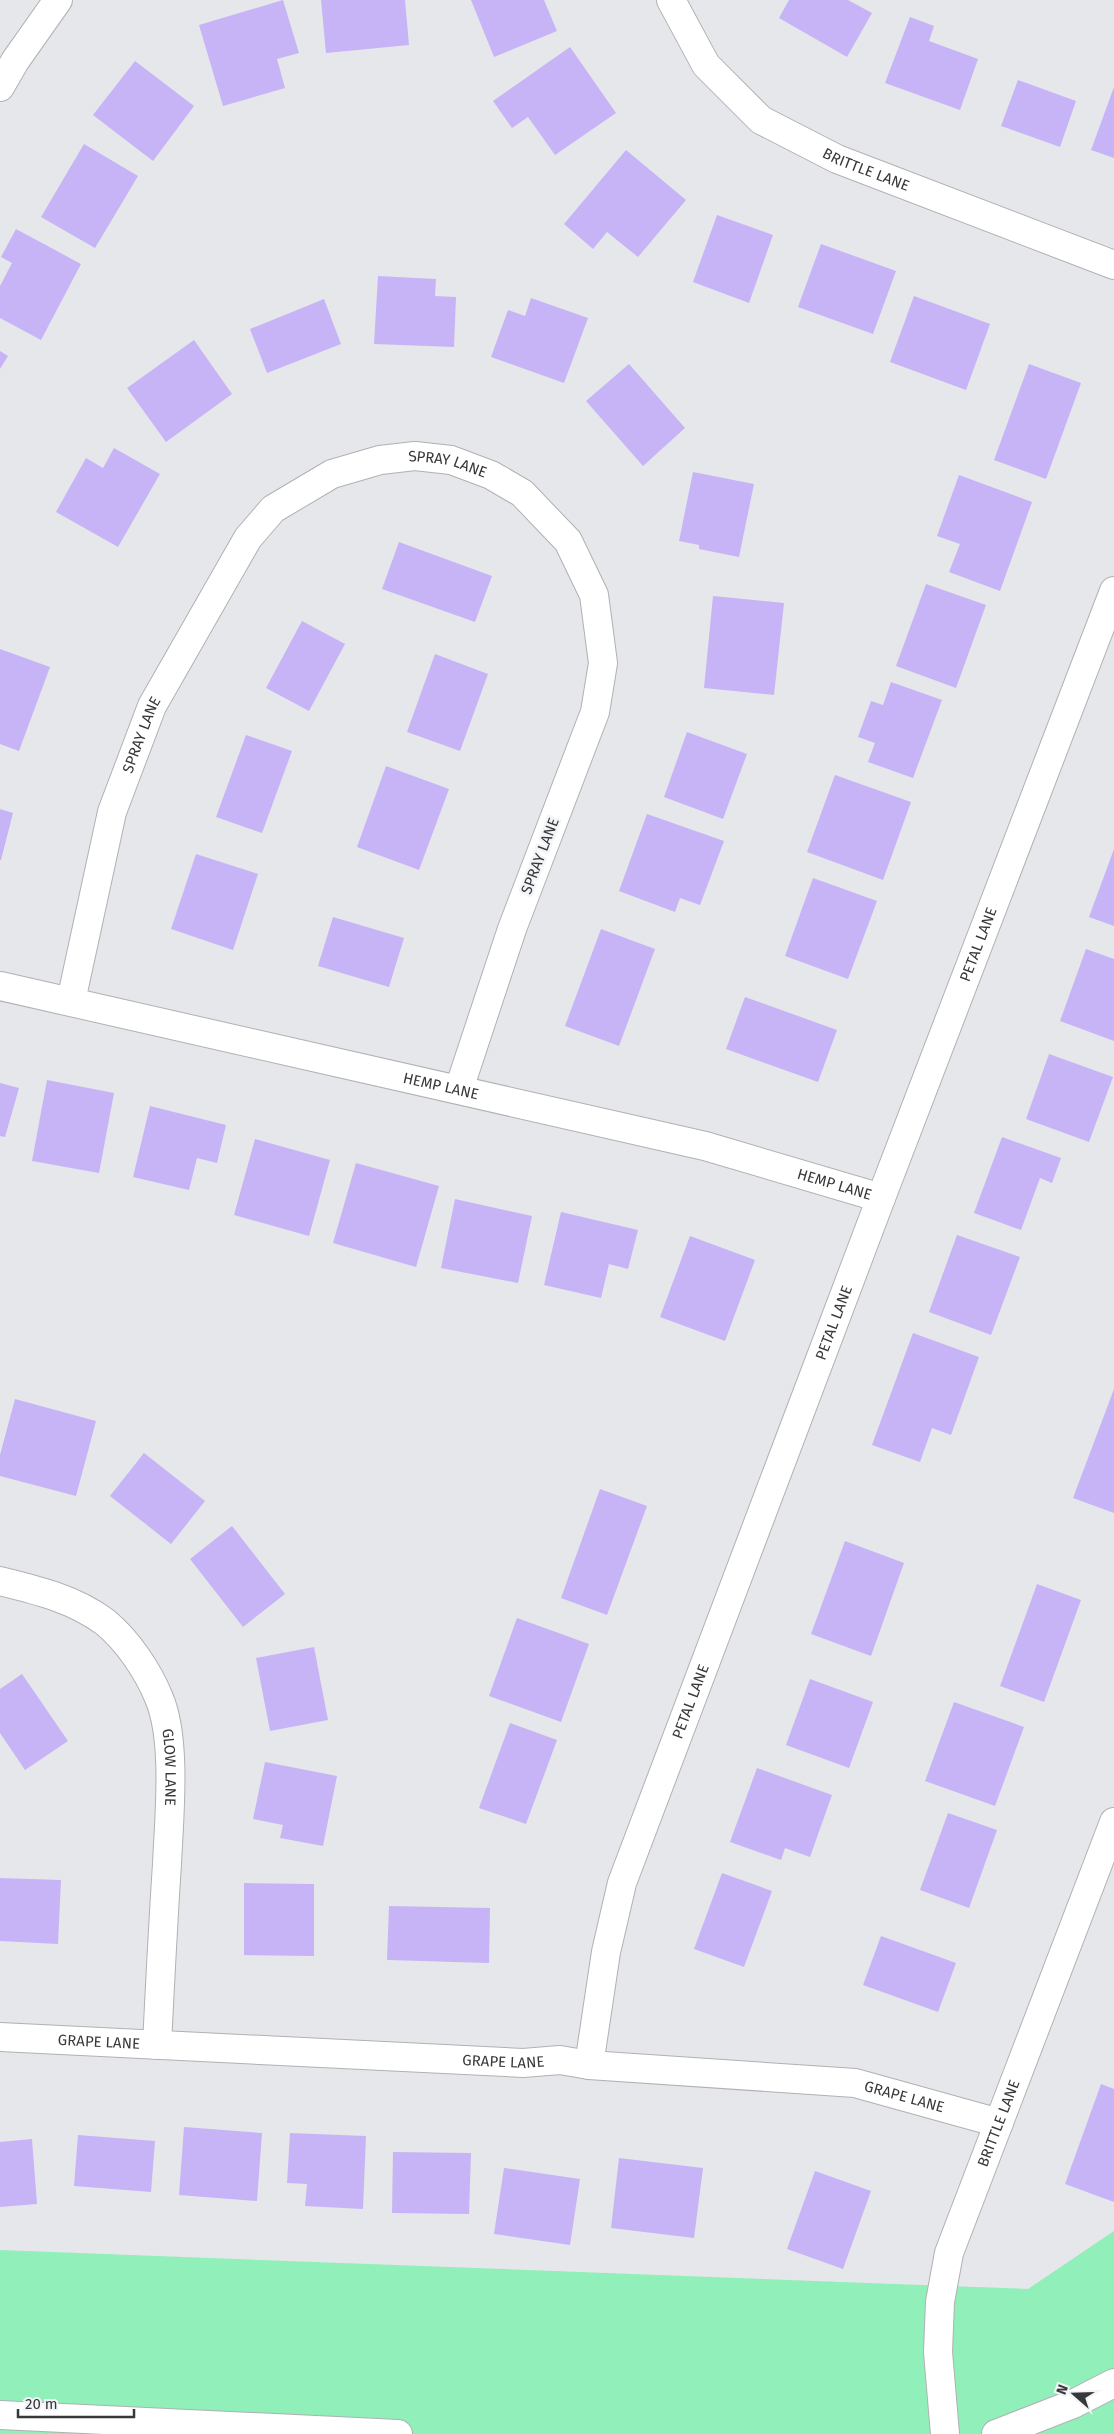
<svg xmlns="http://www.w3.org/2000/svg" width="1114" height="2434" viewBox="0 0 1114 2434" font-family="'Fira Sans',sans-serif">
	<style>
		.green { fill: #91efb9 }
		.building { fill: #c7b4f7 }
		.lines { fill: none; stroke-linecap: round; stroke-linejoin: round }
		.minor-casing { stroke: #b0b1b3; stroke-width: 30 }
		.tertiary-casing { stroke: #b0b1b3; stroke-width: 30 }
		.minor { stroke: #fff; stroke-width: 28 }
		.tertiary { stroke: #fff; stroke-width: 28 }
		.labels { text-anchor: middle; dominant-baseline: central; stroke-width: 5; stroke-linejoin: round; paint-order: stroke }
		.street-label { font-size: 15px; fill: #373839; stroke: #f3f4f7 }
	</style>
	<rect width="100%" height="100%" fill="#e6e7ea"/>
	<polygon class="green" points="1114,2231 1114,2434 0,2434 0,2250 1028,2289"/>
	<g class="building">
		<polygon points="283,0 299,53 277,59 285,88 223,106 199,25"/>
		<polygon points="321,0 405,0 409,45 326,53"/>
		<polygon points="471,0 544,0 557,31 494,57"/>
		<polygon points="789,0 848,0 872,13 847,57 779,18"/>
		<polygon points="910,17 934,26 929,41 978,59 960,110 885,83"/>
		<polygon points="570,47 616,113 555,155 528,117 512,128 493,101"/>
		<polygon points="135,61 194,106 153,161 93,115"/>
		<polygon points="1018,80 1076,101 1060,147 1001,126"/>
		<polygon points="1114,87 1114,158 1091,150"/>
		<polygon points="84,144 138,176 95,248 41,217"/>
		<polygon points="626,150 686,200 638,257 607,232 593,249 564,224"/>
		<polygon points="717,215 773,235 749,303 693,282"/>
		<polygon points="16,229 81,264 41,340 0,318 0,286 12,263 1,257"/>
		<polygon points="821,244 896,271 873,334 798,307"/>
		<polygon points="378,276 436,279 435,296 456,297 454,347 374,344"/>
		<polygon points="914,296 990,324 966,390 890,362"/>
		<polygon points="531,298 588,318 564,383 491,357 508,310 525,316"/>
		<polygon points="324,299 341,344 267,373 250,329"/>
		<polygon points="194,340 232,394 166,442 127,388"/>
		<polygon points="0,351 8,356 0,369"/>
		<polygon points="629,364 685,428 643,466 586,401"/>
		<polygon points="1029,364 1081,383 1046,479 994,460"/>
		<polygon points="114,448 160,474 118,547 56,512 86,458 103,468"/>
		<polygon points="693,472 754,484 739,557 699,549 699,545 679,541"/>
		<polygon points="959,475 1032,502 1000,591 949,572 960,544 937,536"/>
		<polygon points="399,542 492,576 475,622 382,589"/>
		<polygon points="926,584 986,605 956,688 896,666"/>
		<polygon points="713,596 784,603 774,695 704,688"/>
		<polygon points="302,621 345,644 309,711 266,688"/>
		<polygon points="0,649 50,667 19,751 0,744"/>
		<polygon points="435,654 488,674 460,751 407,732"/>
		<polygon points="891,682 942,700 913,778 868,762 875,743 858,737 871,701 883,705"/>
		<polygon points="687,732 747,754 723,819 664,797"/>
		<polygon points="246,735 292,751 262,833 216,817"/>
		<polygon points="386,766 449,789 419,870 357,847"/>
		<polygon points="835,775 911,802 883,880 807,852"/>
		<polygon points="0,809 13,813 1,860 0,860"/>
		<polygon points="647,814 724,841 700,905 680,898 675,912 619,891"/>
		<polygon points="1114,849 1114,926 1089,917"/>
		<polygon points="196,854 258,874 233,950 171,929"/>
		<polygon points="813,878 877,901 848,979 785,956"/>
		<polygon points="333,917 404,938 389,987 318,966"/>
		<polygon points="601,929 655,949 619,1046 565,1026"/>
		<polygon points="1086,949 1114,959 1114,1041 1060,1021"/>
		<polygon points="745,997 837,1030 818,1082 726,1049"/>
		<polygon points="1049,1054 1113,1077 1089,1142 1026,1119"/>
		<polygon points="47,1080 114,1093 99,1173 32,1161"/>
		<polygon points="0,1083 19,1088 5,1137 0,1136"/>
		<polygon points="150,1106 226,1125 217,1163 197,1158 189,1190 133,1177"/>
		<polygon points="1002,1137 1061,1158 1052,1183 1040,1178 1021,1230 974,1213"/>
		<polygon points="255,1139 330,1160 309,1236 234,1215"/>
		<polygon points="356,1163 439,1186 416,1267 333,1243"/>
		<polygon points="455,1199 532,1216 518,1283 441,1268"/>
		<polygon points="561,1212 638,1230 628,1269 609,1264 601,1298 544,1285"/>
		<polygon points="957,1235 1020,1257 991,1335 929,1312"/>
		<polygon points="690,1236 755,1260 725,1341 660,1317"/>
		<polygon points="913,1333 979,1357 951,1435 932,1428 920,1462 872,1445"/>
		<polygon points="1114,1389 1114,1513 1073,1498"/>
		<polygon points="15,1399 96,1421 76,1496 0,1476 0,1455"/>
		<polygon points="144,1453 205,1501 171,1544 110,1496"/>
		<polygon points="600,1489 647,1506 607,1615 561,1598"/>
		<polygon points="232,1526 285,1594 243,1627 190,1559"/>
		<polygon points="845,1541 904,1563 871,1656 811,1634"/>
		<polygon points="1037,1584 1081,1600 1044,1702 1000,1686"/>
		<polygon points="517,1618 589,1644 561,1722 489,1696"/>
		<polygon points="314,1647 328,1720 270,1731 256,1658"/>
		<polygon points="22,1674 68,1741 25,1770 0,1733 0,1689"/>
		<polygon points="810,1679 873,1702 849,1768 786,1745"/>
		<polygon points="954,1702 1024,1727 995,1806 925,1781"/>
		<polygon points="510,1723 557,1740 526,1824 479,1808"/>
		<polygon points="265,1762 337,1776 323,1846 280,1838 283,1825 253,1819"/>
		<polygon points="757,1768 832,1795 810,1857 785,1848 781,1860 730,1842"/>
		<polygon points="948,1813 997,1830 969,1908 920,1890"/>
		<polygon points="722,1873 772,1891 744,1967 694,1949"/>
		<polygon points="0,1878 61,1880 58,1944 0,1941"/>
		<polygon points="244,1883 314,1884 314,1956 244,1955"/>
		<polygon points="389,1906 490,1908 489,1963 387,1960"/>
		<polygon points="881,1936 956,1963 938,2012 863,1985"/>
		<polygon points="1101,2084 1114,2089 1114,2202 1065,2184"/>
		<polygon points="184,2127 262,2133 257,2201 179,2195"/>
		<polygon points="290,2133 366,2136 363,2209 305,2206 307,2184 287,2183"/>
		<polygon points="78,2135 155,2141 151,2192 74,2186"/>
		<polygon points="32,2139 37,2204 0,2207 0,2142"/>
		<polygon points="393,2152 471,2153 469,2214 392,2213"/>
		<polygon points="619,2158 703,2168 694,2238 611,2228"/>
		<polygon points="504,2168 580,2179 570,2245 494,2234"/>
		<polygon points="815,2171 871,2191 843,2269 787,2249"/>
	</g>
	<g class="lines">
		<g class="minor-casing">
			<g id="minor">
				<path id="s1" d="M 671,0 L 706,65 L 761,120 L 837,159 L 1114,265"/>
				<polyline points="0,87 15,61 58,0"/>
				<path id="s2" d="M 0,986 L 705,1146 L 881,1198"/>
				<path id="s3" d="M 71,1001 L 112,812 L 152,706 L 248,538 L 273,509 L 332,474 L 380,460 L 415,456 L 451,460 L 491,475 L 522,493 L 568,541 L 594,595 L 603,663 L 595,712 L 512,929 L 459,1089"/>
				<path id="s4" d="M 0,1581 C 37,1590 74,1599 105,1622 C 128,1641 148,1671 159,1698 C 177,1740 169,1818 167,1864 C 163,1924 160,1984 157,2045"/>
				<path id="s5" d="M 0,2037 L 523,2063 L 560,2060 L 589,2065 L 855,2083 L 999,2123"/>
				<path id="s6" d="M 589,2065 L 606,1952 L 622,1883 L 881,1198 L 1114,591"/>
				<path id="s7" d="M 945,2434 L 938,2352 L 940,2302 L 949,2253 L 1114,1822"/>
			</g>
		</g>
		<g class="tertiary-casing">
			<g id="tertiary">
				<polyline points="0,2415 398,2434"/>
				<polyline points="996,2434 1073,2404 1114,2383"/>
			</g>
		</g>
		<use href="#minor" class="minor"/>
		<use href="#tertiary" class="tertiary"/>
	</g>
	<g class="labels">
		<g class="street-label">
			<text stroke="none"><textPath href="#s1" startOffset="268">BRITTLE LANE</textPath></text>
			<text stroke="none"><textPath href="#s3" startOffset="726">SPRAY LANE</textPath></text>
			<text stroke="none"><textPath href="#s3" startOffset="276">SPRAY LANE</textPath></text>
			<text transform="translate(540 856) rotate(-69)">SPRAY LANE</text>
			<text stroke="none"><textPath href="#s6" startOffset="1189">PETAL LANE</textPath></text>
			<text stroke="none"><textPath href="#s2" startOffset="452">HEMP LANE</textPath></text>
			<text stroke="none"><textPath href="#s2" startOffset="858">HEMP LANE</textPath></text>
			<text stroke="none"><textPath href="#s6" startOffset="784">PETAL LANE</textPath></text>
			<text stroke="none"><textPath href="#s6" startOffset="379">PETAL LANE</textPath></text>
			<text stroke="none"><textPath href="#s4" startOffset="278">GLOW LANE</textPath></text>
			<text stroke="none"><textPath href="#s5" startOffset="99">GRAPE LANE</textPath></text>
			<text stroke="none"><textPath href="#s5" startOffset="504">GRAPE LANE</textPath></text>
			<text stroke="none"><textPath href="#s5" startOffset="908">GRAPE LANE</textPath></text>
			<text stroke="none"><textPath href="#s7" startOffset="321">BRITTLE LANE</textPath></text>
		</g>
	</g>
	<g transform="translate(1074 2394) rotate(290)" stroke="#f3f4f7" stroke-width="4" paint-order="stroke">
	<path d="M0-4L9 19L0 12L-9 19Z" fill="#373839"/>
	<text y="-8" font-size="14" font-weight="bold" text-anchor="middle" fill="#373839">N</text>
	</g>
	<path d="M18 2409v8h116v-8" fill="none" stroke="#373839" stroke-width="2.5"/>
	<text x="25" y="2409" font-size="15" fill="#373839" stroke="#f3f4f7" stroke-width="4" paint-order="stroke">20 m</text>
</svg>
